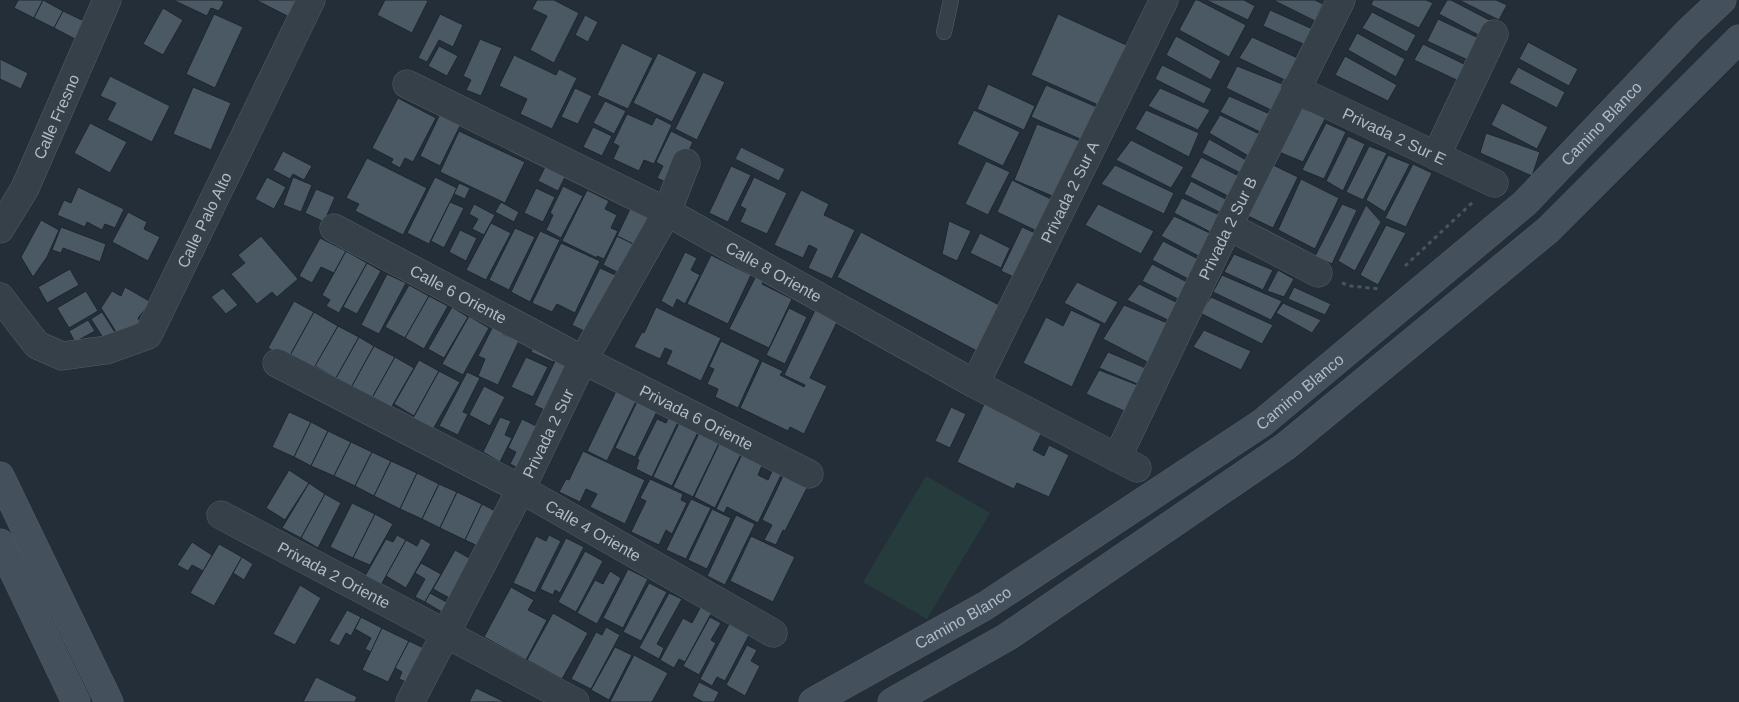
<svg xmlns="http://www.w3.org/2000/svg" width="1739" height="702" viewBox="0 0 1739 702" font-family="Arial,sans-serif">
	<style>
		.garden { fill: #263b3b }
		.building { fill: #4b5964; stroke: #1e2730 }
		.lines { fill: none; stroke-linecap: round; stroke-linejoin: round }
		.lane-casing { stroke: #545e67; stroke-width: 16 }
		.street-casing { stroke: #545e67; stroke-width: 29 }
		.secondary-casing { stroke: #545e67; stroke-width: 29 }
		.path { stroke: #445859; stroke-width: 3; stroke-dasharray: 4 4; stroke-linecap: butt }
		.lane { stroke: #364049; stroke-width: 15 }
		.street { stroke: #364049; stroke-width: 28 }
		.secondary { stroke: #44505c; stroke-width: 28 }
		.labels { text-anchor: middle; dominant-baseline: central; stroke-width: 4; stroke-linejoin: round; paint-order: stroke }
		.street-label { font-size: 16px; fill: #b1bbc5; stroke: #1c252e }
	</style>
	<rect width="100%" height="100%" fill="#232e39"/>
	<polygon class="garden" points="926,476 990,513 927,619 863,582"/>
	<g class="building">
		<polygon points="18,0 43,0 34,18 14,8"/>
		<polygon points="43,0 63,11 54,28 34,18"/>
		<polygon points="173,0 221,0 224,2 219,11 211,8 207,16"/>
		<polygon points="256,0 306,0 295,20"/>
		<polygon points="385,0 426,0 428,1 412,33 377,15"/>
		<polygon points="537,0 554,0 579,13 554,63 530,50 547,16 532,9"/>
		<polygon points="1195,0 1198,0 1246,25 1229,57 1179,30"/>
		<polygon points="1206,0 1244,0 1255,6 1248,20"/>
		<polygon points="1273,0 1315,0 1323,4 1315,21"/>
		<polygon points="1373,0 1426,0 1433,3 1419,28 1371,5"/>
		<polygon points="1447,0 1451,0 1495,23 1486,39 1439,14"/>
		<polygon points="1459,0 1496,0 1507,5 1499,20"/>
		<polygon points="163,8 183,20 163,55 143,44"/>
		<polygon points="1270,10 1317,31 1310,47 1263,26"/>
		<polygon points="63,11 84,21 75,39 54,28"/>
		<polygon points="1372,12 1416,35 1407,52 1362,28"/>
		<polygon points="214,14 243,27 215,88 186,74"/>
		<polygon points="440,14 463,25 453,47 439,40 427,62 418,58"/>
		<polygon points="1058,14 1133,48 1105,108 1031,75"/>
		<polygon points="585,15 598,22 588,42 575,35"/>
		<polygon points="1438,19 1485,41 1474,63 1427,41"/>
		<polygon points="1357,33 1405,59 1396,77 1348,50"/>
		<polygon points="1176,36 1221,61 1211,80 1166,55"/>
		<polygon points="1252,37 1304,61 1293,84 1239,58"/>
		<polygon points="480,39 502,48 481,96 466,90 471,80 463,76"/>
		<polygon points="1528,42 1578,69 1569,86 1519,59"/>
		<polygon points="622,43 653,58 628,109 597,95"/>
		<polygon points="1423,44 1470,67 1463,83 1414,60"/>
		<polygon points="439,46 458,56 447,76 428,66"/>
		<polygon points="658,53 697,72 672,122 633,103"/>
		<polygon points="514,55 556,75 559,69 577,78 552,129 520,114 527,99 499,86"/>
		<polygon points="1345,56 1397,85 1388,101 1335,75"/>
		<polygon points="0,59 28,73 21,89 0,79"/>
		<polygon points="1162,65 1212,89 1204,104 1155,79"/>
		<polygon points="1237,66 1290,87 1275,112 1226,88"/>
		<polygon points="1518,67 1565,92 1557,108 1509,83"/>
		<polygon points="703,72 725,82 697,140 675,129"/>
		<polygon points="110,76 170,106 152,142 107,120 116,103 100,96"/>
		<polygon points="988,84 1035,106 1024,130 977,109"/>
		<polygon points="1046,85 1106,111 1091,144 1031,117"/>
		<polygon points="193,87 231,103 211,150 173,134"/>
		<polygon points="575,88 592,96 578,124 561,117"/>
		<polygon points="1160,88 1210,110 1198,130 1148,106"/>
		<polygon points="1229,96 1279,118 1270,137 1220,112"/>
		<polygon points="398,98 436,118 413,162 405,158 400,168 391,163 393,159 372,148"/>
		<polygon points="605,101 626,111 614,134 593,123"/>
		<polygon points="1502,103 1548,127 1537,149 1491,125"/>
		<polygon points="1301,108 1326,117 1303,162 1279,152"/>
		<polygon points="974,110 1020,132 1003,166 957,144"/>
		<polygon points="1146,110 1199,133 1189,157 1135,129"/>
		<polygon points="440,114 461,124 440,166 420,156"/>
		<polygon points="627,114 652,125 656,117 672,125 654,164 644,160 639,171 613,159 619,146 613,143"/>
		<polygon points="1220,115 1268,138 1257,161 1209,133"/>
		<polygon points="90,123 127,142 110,173 74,153"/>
		<polygon points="1326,123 1346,132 1324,179 1302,170"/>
		<polygon points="1037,124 1085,143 1062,200 1014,180"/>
		<polygon points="593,127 612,136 602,156 583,147"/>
		<polygon points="459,131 525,162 505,203 440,172"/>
		<polygon points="671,131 693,142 672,185 657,178 663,166 656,162"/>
		<polygon points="1486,133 1540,152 1532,176 1480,153"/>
		<polygon points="1348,136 1365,144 1343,191 1326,181"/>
		<polygon points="1209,139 1255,165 1248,177 1202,153"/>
		<polygon points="1131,140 1184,167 1171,188 1116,160"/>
		<polygon points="1369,146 1387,153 1363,200 1346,192"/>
		<polygon points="741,147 785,169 779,181 735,159"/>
		<polygon points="283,151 312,166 304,180 293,174 290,179 273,170"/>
		<polygon points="1388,155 1410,164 1385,212 1366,200"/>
		<polygon points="1201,157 1245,179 1236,200 1190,177"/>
		<polygon points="367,158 427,188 403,235 355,211 359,204 346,198"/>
		<polygon points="986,161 1010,172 988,215 965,204"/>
		<polygon points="547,163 567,173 558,191 538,181"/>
		<polygon points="1413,164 1432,173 1406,227 1385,218"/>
		<polygon points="1115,165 1174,193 1164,214 1101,184"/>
		<polygon points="1273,165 1298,177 1273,228 1248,216"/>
		<polygon points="731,166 751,175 728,222 709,213"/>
		<polygon points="267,177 286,187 274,209 255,199"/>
		<polygon points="293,177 312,185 301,212 283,205"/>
		<polygon points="435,177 457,188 429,244 407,233"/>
		<polygon points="754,177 787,193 767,234 740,222 746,209 740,206"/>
		<polygon points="1301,179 1339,198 1315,249 1278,230"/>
		<polygon points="1012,180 1059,203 1043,234 997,212"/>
		<polygon points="1191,181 1233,203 1227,216 1184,194"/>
		<polygon points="459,183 470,188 465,199 454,194"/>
		<polygon points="563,186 583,196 561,238 546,230 553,215 550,213"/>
		<polygon points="78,187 124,209 115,228 105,224 102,230 87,222 85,227 57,215 64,200 71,203"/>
		<polygon points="536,188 555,197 543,222 524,213"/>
		<polygon points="316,189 335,197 324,222 305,213"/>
		<polygon points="587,190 609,201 605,209 617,215 611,228 618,231 604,259 597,256 597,258 562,241"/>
		<polygon points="801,190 829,204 824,215 855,230 832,279 808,268 817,249 809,245 803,258 774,245"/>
		<polygon points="1182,198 1226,218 1218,236 1174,213"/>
		<polygon points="450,202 464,208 444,248 431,241"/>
		<polygon points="501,202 519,212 514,222 495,212"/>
		<polygon points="474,204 495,215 484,235 472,229 478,219 469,214"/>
		<polygon points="1098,204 1154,231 1141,254 1085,225"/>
		<polygon points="1342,204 1357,210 1332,264 1315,256"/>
		<polygon points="1366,205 1381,222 1355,271 1338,261"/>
		<polygon points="631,207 653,218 639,247 617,236"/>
		<polygon points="128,212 147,222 144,229 160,237 148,261 112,242"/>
		<polygon points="1174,216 1216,236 1204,259 1161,236"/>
		<polygon points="41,220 59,230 47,257 33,277 21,257"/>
		<polygon points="949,221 971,231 957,261 942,254"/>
		<polygon points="491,223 511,233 486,280 466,270"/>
		<polygon points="1386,225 1406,233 1378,285 1360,275"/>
		<polygon points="61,227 106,244 100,262 63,248 61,253 52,250"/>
		<polygon points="1022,227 1044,237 1022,281 1001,271"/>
		<polygon points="515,228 535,237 509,290 489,280"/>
		<polygon points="460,230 477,238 466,261 449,252"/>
		<polygon points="540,231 560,240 530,302 511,292"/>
		<polygon points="861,232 1001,306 977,351 837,277"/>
		<polygon points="980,233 1010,248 1001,268 970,253"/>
		<polygon points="261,236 298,279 277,297 272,292 257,304 231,274 245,263 238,255"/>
		<polygon points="617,236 639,247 625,276 603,265"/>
		<polygon points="320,238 346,251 334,273 321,267 312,283 299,276"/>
		<polygon points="1163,241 1204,262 1194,282 1152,260"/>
		<polygon points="561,243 600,261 575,313 557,304 552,312 532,303"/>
		<polygon points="346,251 367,263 339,313 326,306 330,300 322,295"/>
		<polygon points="685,252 697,258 691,270 700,275 685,304 677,299 673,308 661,301"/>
		<polygon points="1234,254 1273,270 1263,290 1224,272"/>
		<polygon points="711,255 751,275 728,324 687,304"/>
		<polygon points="367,263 381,271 357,314 343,307"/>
		<polygon points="1152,264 1191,284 1182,301 1142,281"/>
		<polygon points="600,268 622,278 594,336 572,325"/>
		<polygon points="70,269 79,285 47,303 38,287"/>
		<polygon points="1278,270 1294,279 1284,297 1267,291"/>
		<polygon points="387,274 406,283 379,334 361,325"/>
		<polygon points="1222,275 1282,301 1271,320 1213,292"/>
		<polygon points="756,276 764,280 762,284 792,299 769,348 729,329"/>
		<polygon points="1077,282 1118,302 1105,324 1064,303"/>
		<polygon points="1139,284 1182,305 1174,323 1127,300"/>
		<polygon points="409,285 429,296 405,338 385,327"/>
		<polygon points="125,287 151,302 138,318 140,322 118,335 101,308 112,291 121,296"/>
		<polygon points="1294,287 1331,304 1325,315 1288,299"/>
		<polygon points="223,288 238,305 226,314 211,297"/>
		<polygon points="86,291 98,311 69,328 57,308"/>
		<polygon points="429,296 448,306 424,349 405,338"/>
		<polygon points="1211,297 1273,325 1262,344 1200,313"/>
		<polygon points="294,301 314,312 288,359 268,348"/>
		<polygon points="1283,303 1321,320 1312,333 1276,313"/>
		<polygon points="1124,305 1177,327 1157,367 1103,339"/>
		<polygon points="452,307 468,317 444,358 428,349"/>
		<polygon points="656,307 721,338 701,381 666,364 672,351 665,348 660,359 634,347 642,332 644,333"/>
		<polygon points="789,308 807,317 785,364 766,355"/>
		<polygon points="816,308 839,318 810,378 827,386 804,434 790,427 788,431 740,408 762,361 783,371 780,375 804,387 805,385 784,375"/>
		<polygon points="1071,310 1101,324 1072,387 1023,363 1046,317 1063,326"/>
		<polygon points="102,312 118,337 107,344 91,319"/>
		<polygon points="314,312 338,326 312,372 288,359"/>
		<polygon points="469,316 489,328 463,375 442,364"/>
		<polygon points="88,320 95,331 75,342 69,331"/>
		<polygon points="338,326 359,337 336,378 315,366"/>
		<polygon points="493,326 504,332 503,334 519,341 498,385 478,376 485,359 478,356"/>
		<polygon points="1204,330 1251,351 1241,370 1193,347"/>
		<polygon points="359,337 374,346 352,386 336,378"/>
		<polygon points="536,341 558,351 553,362 531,352"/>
		<polygon points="721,341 760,360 738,408 715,397 718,389 707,384 714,369 709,367"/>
		<polygon points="374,346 395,357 372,398 352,386"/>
		<polygon points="1108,352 1155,372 1147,388 1099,368"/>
		<polygon points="395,357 414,368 391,408 372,398"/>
		<polygon points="526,357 548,367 533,397 511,387"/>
		<polygon points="419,360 439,371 414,416 394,404"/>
		<polygon points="555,361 574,371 553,414 534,405"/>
		<polygon points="1099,370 1145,388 1133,415 1086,394"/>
		<polygon points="439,371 460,382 432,431 412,420"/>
		<polygon points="467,372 480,378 463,412 468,414 458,435 439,426"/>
		<polygon points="620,383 640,393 607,461 587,451"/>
		<polygon points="484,386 505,397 490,426 469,415"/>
		<polygon points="641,393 661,403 635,457 615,448"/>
		<polygon points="986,400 1044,428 1033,450 1044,456 1049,445 1069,455 1049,497 1017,483 1014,489 957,462"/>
		<polygon points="951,407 966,414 950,448 935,441"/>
		<polygon points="289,412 311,422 294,457 272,447"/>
		<polygon points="500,417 511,421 505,435 512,438 500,462 483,452"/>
		<polygon points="669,417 678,422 652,477 636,469 639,460 637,459 657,419 666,423"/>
		<polygon points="522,419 544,430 524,471 510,464 516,452 508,448"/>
		<polygon points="311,422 328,431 311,466 294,457"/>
		<polygon points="679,423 698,432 672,486 653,477"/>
		<polygon points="328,431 351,442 334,476 311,466"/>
		<polygon points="700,431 720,441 693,497 673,487"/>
		<polygon points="351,442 372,452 355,486 334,476"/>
		<polygon points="720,442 742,452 715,508 694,497"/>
		<polygon points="744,450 764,461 758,475 768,480 774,467 783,471 758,523 727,507 724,513 716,509"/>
		<polygon points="583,451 645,480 625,524 590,507 597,494 586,489 580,502 559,492 566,479 569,480"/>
		<polygon points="372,452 391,461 374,496 355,486"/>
		<polygon points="391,461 417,473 400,509 374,496"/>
		<polygon points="289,470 309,483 285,520 266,508"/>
		<polygon points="785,472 809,484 785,531 783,530 776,545 764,540 772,525 762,520"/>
		<polygon points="417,473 439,484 422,519 400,509"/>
		<polygon points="650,479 683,494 681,500 687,503 672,534 666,530 659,545 631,532 646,501 640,498"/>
		<polygon points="309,483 325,494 301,538 282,528"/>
		<polygon points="439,484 457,492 440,528 422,519"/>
		<polygon points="457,492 482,504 465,540 440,528"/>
		<polygon points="325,494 341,503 318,548 301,538"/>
		<polygon points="691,499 711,508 686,559 666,550"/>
		<polygon points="352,503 375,514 353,558 330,547"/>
		<polygon points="482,504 499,513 482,548 465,540"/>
		<polygon points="712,509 731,518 707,569 688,560"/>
		<polygon points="375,514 393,524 370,565 353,558"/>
		<polygon points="736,515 755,524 725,585 707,576"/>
		<polygon points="397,535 406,540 381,585 365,576 386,539 393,542"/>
		<polygon points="549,535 561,541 535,593 513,583 536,536 546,541"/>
		<polygon points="751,536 795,557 773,602 730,581"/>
		<polygon points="421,538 431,544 406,588 386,576 406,540 417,546"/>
		<polygon points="566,538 584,547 560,593 555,590 553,595 540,589"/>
		<polygon points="192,542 212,555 203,571 192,565 188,571 177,565"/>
		<polygon points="219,544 242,557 214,606 190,593"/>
		<polygon points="455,550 478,563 455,601 433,589"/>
		<polygon points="585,551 603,561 576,612 558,602"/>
		<polygon points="242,557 253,564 244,580 233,573"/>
		<polygon points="421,563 441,574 425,602 415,597 425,579 415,573"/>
		<polygon points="628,569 648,579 623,628 603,618"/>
		<polygon points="610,571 621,578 597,624 577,613 595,580 603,584"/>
		<polygon points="649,583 667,592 641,641 623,632"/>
		<polygon points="300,585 321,598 295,645 273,634"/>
		<polygon points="511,587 534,600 528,610 547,620 526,660 484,637"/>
		<polygon points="430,593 452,605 447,615 425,602"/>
		<polygon points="669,593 682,599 657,644 664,648 659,659 639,648"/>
		<polygon points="701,606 712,612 685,662 679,659 674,668 660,660 683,618 692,623"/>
		<polygon points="347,610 361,617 351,636 346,633 339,646 329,641"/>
		<polygon points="553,613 588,633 562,679 527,660"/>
		<polygon points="361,617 382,628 371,652 365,649 371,638 355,629"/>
		<polygon points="710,617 721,623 711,640 716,643 699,675 683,666"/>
		<polygon points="729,624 749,635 725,681 717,677 712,686 700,679"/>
		<polygon points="606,627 620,635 591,689 571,679 596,632 602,635"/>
		<polygon points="382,628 409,641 388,682 362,670"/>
		<polygon points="409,641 428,650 411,684 399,679 402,672 395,668"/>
		<polygon points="747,645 757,650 751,661 760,666 745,696 726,685"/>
		<polygon points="615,647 632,655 609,700 591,690"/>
		<polygon points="634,655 668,673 652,702 610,702"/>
		<polygon points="316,677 357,697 355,702 303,702"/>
		<polygon points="699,682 719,692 714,702 703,702 692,696"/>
		<polygon points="476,688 505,702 469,702"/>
	</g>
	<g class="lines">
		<g class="lane-casing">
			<polyline id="lane" points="944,32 951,0"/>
		</g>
		<g class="street-casing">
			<g id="street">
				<path id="s1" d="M 407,84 L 667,212 L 975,384 L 1137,468"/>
				<path id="s2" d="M 1295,89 L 1494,183"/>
				<polyline points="1436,156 1494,34"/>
				<polyline points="1228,226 1318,273"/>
				<path id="s3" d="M 334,228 L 583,360 L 809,474"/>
				<path id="s4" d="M 0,229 L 25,188 L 107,0"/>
				<path id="s5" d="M 0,297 L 37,345 L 62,356 L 106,350 L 148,335 L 311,0"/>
				<path id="s6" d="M 277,363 L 521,489 L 773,633"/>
				<path id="s7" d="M 975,384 L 1164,0"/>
				<path id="s8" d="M 1117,458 L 1228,226 L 1341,0"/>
				<path id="s9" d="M 221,515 L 575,702"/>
				<path id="s10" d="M 410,702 L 521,489 L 583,360 L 667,212 L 686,163"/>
			</g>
		</g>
		<g class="secondary-casing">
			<g id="secondary">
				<polyline points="0,476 109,702"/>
				<polyline points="0,543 76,702"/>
				<path id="s11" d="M 813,702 L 985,606 L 1262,423 L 1525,203 L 1689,31 L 1722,0"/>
				<polyline points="892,702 1007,637 1286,446 1548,230 1739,39"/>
			</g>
		</g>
		<g class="path">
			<polyline points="1405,266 1473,202"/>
			<polyline points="1342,283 1351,286 1380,289"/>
		</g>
		<use href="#lane" class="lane"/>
		<use href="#street" class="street"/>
		<use href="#secondary" class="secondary"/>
	</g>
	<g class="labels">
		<g class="street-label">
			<text stroke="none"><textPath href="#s4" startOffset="126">Calle Fresno</textPath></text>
			<text stroke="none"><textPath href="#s11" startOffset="982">Camino Blanco</textPath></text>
			<text stroke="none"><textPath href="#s2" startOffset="110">Privada 2 Sur E</textPath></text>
			<text stroke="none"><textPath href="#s7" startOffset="214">Privada 2 Sur A</textPath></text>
			<text stroke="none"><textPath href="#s5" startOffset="305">Calle Palo Alto</textPath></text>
			<text stroke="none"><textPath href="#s8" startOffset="255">Privada 2 Sur B</textPath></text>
			<text stroke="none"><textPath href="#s1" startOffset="412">Calle 8 Oriente</textPath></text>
			<text stroke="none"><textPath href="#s3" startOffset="141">Calle 6 Oriente</textPath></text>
			<text stroke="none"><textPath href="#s11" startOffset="578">Camino Blanco</textPath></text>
			<text stroke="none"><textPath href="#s3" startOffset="409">Privada 6 Oriente</textPath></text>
			<text stroke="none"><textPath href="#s10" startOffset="302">Privada 2 Sur</textPath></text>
			<text stroke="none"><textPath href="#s6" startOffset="358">Calle 4 Oriente</textPath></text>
			<text stroke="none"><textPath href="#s9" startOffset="128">Privada 2 Oriente</textPath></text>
			<text stroke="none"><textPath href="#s11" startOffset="172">Camino Blanco</textPath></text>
		</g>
	</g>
</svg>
